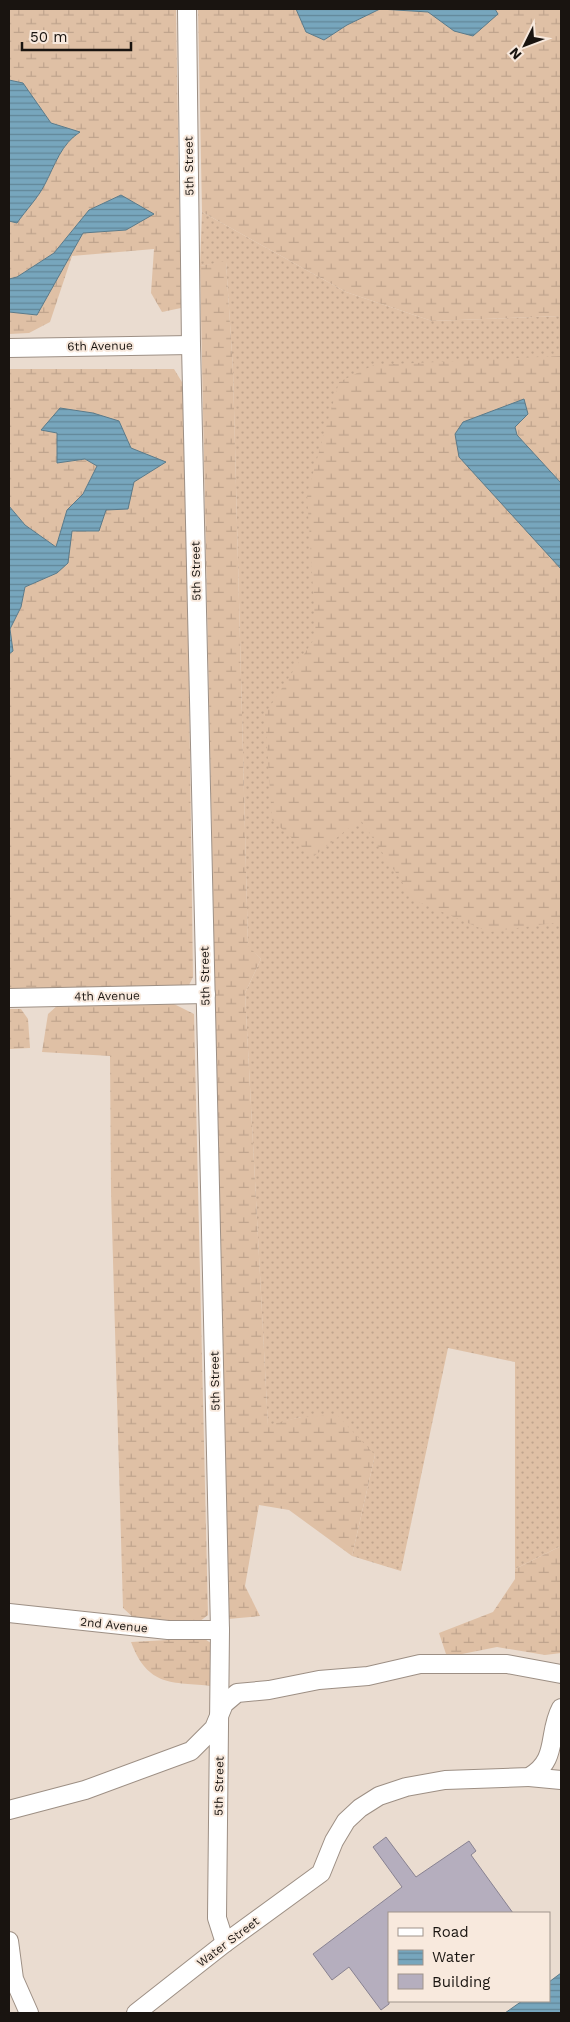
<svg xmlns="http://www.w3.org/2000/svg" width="570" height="2022" viewBox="0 0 570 2022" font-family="'Work Sans',sans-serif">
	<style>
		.grass { fill: url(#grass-dots) }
		.wetland { fill: url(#wetland-marsh) }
		.water { fill: url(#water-rules); stroke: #5b7a89 }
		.building { fill: #b5aebe; stroke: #888291 }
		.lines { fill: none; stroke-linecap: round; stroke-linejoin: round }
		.minor-casing { stroke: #9d8f84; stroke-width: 20 }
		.minor { stroke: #fff; stroke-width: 18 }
		.labels { text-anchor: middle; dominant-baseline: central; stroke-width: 4; stroke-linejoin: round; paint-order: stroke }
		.street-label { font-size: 12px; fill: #191410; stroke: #f8e9dd }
	</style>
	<defs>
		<pattern id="grass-dots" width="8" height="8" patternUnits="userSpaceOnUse" patternTransform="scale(1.25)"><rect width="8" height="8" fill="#dfc0a5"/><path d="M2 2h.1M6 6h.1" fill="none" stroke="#bfa48d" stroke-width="1.8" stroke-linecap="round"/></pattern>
		<pattern id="wetland-marsh" width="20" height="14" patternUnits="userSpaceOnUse" patternTransform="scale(1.25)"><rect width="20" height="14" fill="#dfc0a5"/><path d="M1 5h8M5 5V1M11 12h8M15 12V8" fill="none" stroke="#bfa48d"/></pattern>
		<pattern id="water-rules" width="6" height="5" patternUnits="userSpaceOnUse" patternTransform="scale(1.25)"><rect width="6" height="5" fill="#77a6bd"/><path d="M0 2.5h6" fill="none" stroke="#618698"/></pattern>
	</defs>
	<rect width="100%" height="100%" fill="#eadcd0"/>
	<polygon class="grass" points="202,212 346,292 432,321 561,316 561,1546 515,1569 515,1362 448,1348 401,1571 352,1556 375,1455 301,1417 268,1426 245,993 261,959 248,947 233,370 226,262 200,266"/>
	<g class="wetland">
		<path d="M 9,9 L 176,9 L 181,308 L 162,312 L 151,293 L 154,249 L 72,256 L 50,322 L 29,333 L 9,334 L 9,312 L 37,315 L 83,233 L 126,230 L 121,195 L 89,210 L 54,253 L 17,277 L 9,279 L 9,221 L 17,223 C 26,210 38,198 45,184 C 55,165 61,144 79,132 L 51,123 L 23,83 L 9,80 Z"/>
		<polygon points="198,9 296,9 306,32 324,40 347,25 380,9 429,12 454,31 498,14 495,9 561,9 561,316 432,321 346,292 202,212"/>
		<polygon points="226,261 233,370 248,946 261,959 245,993 268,1425 301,1417 337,1415 375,1455 352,1556 289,1510 259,1505 245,1586 260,1616 228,1619 200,266"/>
		<polygon points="561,356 561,483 517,435 515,427 459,457 561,569 561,922 489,932 414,900 360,819 313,857 272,820 265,714 316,636 307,494 339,382 374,365"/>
		<polygon points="9,369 174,369 185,387 193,977 187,989 9,992 9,654 13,651 10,629 21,607 25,587 57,573 72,531 106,510 131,448 119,421 42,430 57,433 85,459 98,466 83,494 67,510 56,547 25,525 9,506"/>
		<polygon points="174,1004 194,1014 208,1615 195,1625 135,1619 123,1608 111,1191 110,1056 42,1052 48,1014 58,1005"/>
		<polygon points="9,1009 21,1009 28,1019 30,1048 9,1049"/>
		<polygon points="561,1546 561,1653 545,1655 497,1647 447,1657 439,1633 493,1612 515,1579 515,1569"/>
		<path d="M 203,1638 L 211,1643 L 213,1686 C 171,1682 148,1687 131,1642 Z"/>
	</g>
	<g class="water">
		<polygon points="296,9 495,9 498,14 473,36 454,31 428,12 380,9 347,25 324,40 306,32"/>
		<path d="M 9,80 L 23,83 L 51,123 L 80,132 C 61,144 55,165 45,184 C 38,198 26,210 17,223 L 9,221 Z"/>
		<polygon points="121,195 154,214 126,230 83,233 37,315 9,312 9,279 17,277 54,253 89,210"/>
		<polygon points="524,399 528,414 515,427 517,435 561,483 561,569 459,457 455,434 463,422"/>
		<polygon points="60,408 93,413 119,421 131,448 166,462 134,482 128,509 106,510 99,531 72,531 68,563 57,573 25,587 21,607 10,629 13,651 9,654 9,506 25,525 56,547 67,510 83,494 97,466 85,459 57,463 57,433 41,430"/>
		<polygon points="561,1973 561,2013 505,2013 522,2001 549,2001 549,1982"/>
	</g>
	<polygon class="building" points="386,1837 416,1877 469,1841 476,1851 471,1855 513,1913 389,1913 389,2004 381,2010 349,1967 332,1980 313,1954 402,1887 373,1847"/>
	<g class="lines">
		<g class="minor-casing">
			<g id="minor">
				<polyline points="187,9 191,345 220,1630 217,1918 225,1943"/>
				<polyline points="9,348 191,345"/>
				<polyline points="9,998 206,994"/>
				<polyline points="9,1613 168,1630 220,1630"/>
				<polyline points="529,1777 561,1780"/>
				<polyline points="9,1810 85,1790 191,1751 214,1728 224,1704 237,1693 269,1690 319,1680 368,1676 420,1664 507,1664 561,1674"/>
				<polyline points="9,1941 14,1979 29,2013"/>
				<path d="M 136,2013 L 225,1943 L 321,1873 L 334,1841 L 346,1821 L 360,1808 L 379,1796 L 406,1787 L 445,1780 L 529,1777 C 559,1760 547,1734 561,1708"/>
			</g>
		</g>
		<use href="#minor" class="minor"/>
	</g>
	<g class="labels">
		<g class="street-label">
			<text transform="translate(189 166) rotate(-91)">5th Street</text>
			<text transform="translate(100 346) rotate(-1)">6th Avenue</text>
			<text transform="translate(196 571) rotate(-91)">5th Street</text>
			<text transform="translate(205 976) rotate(-91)">5th Street</text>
			<text transform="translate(107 996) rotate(-1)">4th Avenue</text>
			<text transform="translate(215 1381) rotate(-91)">5th Street</text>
			<text transform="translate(114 1625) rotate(6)">2nd Avenue</text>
			<text transform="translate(219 1786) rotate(-89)">5th Street</text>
			<text transform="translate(228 1942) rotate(-37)">Water Street</text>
		</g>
	</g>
	<rect width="570" height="2022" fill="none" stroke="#191410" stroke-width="20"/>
	<rect x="388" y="1912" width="162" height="90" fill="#f8e9dd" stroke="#9f948b"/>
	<rect x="398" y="1928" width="25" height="8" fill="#ffffff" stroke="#9f948b"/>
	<text x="432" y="1937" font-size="15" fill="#191410">Road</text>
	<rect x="398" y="1950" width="25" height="15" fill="url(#water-rules)" stroke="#9f948b"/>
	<text x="432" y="1962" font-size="15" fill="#191410">Water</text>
	<rect x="398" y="1974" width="25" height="15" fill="#b5aebe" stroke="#9f948b"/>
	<text x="432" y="1987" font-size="15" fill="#191410">Building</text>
	<g transform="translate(525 45) rotate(228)" stroke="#f8e9dd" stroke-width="4" paint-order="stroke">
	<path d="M0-4L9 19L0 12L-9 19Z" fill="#191410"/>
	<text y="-8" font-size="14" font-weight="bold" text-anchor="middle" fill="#191410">N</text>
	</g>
	<path d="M22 42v8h109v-8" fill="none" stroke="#191410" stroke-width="2.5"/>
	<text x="30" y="42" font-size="15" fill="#191410" stroke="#f8e9dd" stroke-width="4" paint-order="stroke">50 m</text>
</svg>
